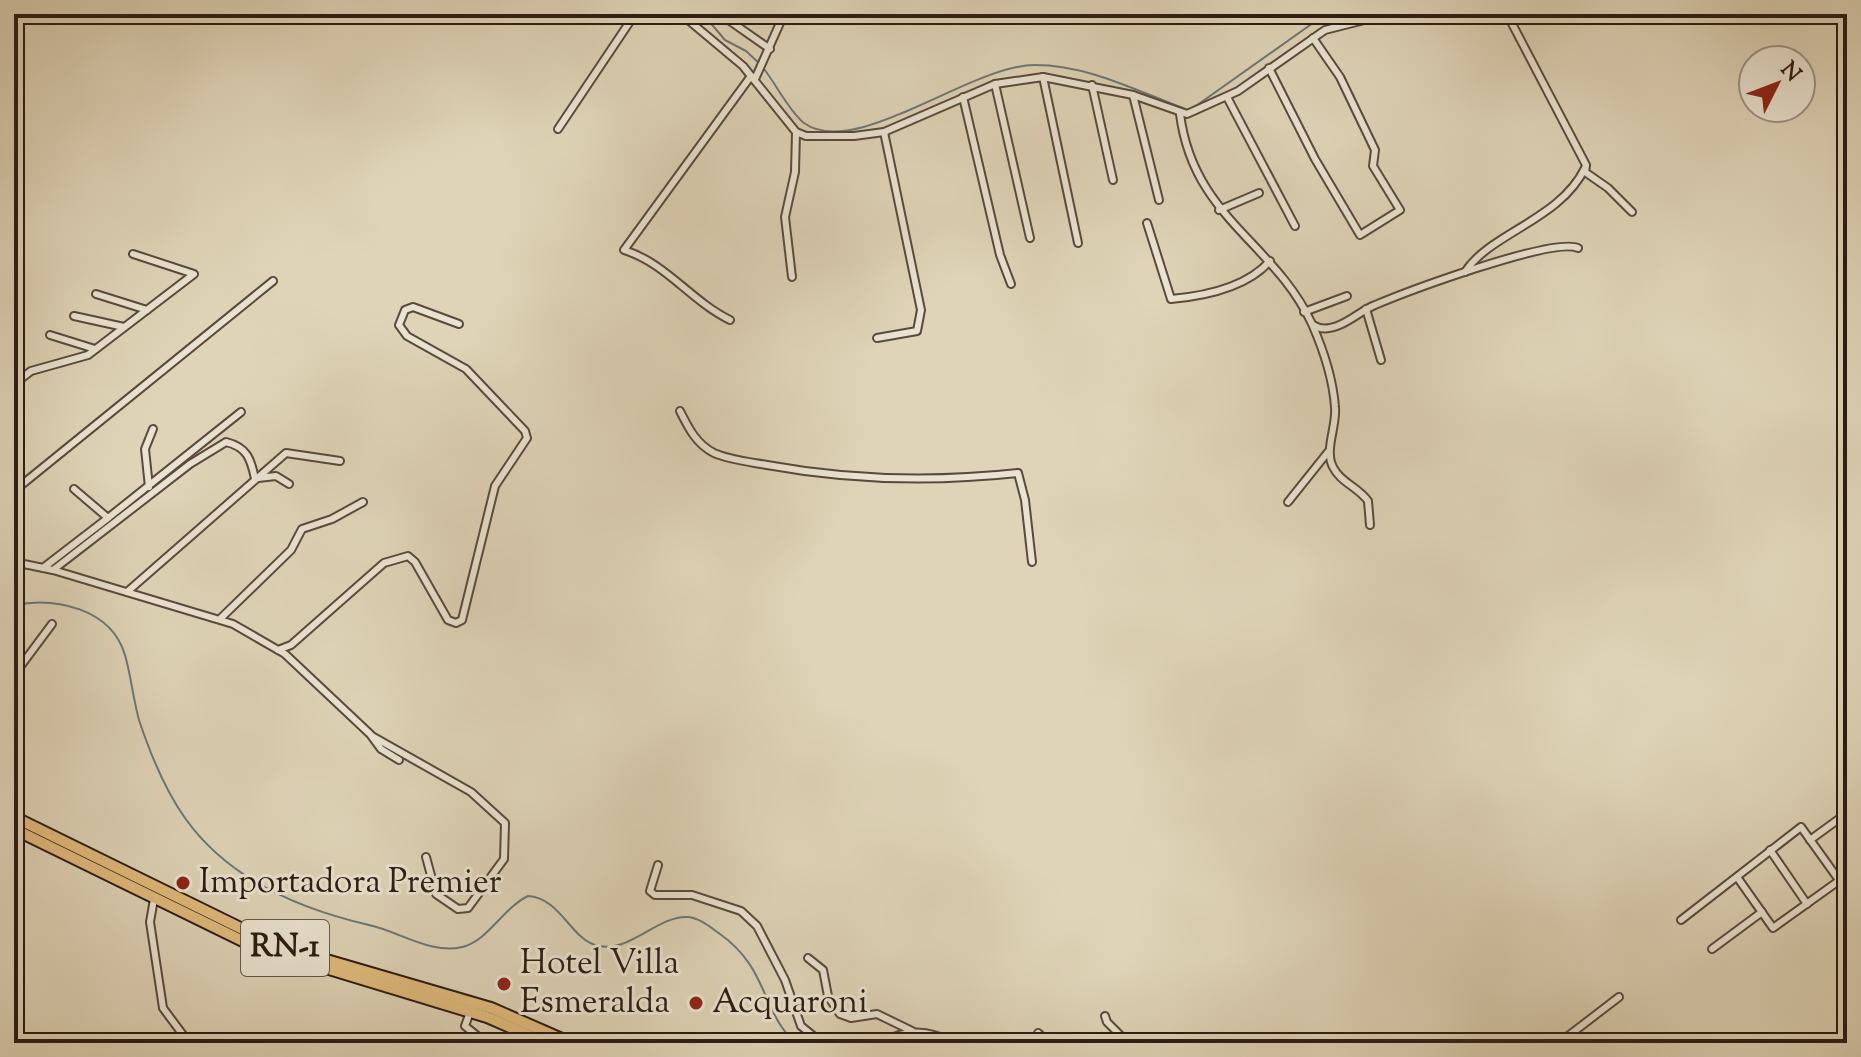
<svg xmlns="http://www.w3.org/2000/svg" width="1861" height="1057" viewBox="0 0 1861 1057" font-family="'Sorts Mill Goudy',serif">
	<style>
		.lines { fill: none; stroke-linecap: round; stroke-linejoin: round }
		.stream { stroke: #6c7876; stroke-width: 2 }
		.street-casing { stroke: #594a3d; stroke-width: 10 }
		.primary-casing { stroke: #2c1c14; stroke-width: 14 }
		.street { stroke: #eae3d1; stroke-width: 6 }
		.primary { stroke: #e0ba7c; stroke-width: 10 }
		.poi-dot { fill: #8f2418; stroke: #eae3d1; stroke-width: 3 }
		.labels { text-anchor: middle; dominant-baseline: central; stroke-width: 6; stroke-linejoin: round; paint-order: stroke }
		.shield { fill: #eae3d1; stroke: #65584d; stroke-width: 2 }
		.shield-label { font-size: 32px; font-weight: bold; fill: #2c1c14 }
		.poi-label { font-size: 34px; fill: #2c1c14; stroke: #eae3d1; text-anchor: start }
	</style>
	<rect width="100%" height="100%" fill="#dfd4b8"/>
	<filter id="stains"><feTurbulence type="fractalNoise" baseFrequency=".0025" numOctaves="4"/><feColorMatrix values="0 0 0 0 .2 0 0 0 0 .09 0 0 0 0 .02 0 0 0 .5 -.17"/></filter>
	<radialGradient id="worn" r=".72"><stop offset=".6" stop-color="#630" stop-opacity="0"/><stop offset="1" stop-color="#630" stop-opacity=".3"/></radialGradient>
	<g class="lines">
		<g class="stream">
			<polyline points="703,14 725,40 746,51 760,64"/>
			<path d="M 764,69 C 776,84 789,111 804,123 C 855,160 970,65 1035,65 C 1089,65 1139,92 1188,110"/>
			<polyline points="1193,108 1313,23 1335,14"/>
			<path d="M 14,605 C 55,597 111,608 125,655 C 131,676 133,698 139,720 C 150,753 165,790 185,818 C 228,879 299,909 369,925 C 398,931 432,955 462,947 C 488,941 503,908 528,896 C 560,898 570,937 595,945 C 627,956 657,915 688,917 C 700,918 710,927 720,934 C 768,968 761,1010 795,1043"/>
		</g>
		<g class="street-casing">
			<g id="street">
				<polyline points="681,14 743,66 796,132 806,136 854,136 884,132 995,84 1043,77 1133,95 1187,114 1238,91 1325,30 1388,14"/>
				<polyline points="720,14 770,49"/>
				<polyline points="1507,14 1586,165 1585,172 1608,188 1632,212"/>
				<polyline points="1269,68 1315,159 1360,235 1400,210 1373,166 1375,150 1340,77 1313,38"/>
				<polyline points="1043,77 1078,243"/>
				<polyline points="755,79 784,14"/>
				<polyline points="995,84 1030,238"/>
				<polyline points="1092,85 1113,180"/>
				<polyline points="1133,95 1159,200"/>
				<polyline points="963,97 1000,255 1011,284"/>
				<polyline points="1227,97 1295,226"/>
				<path d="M 1180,114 C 1193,217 1274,242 1312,324 C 1323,349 1333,380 1335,407 C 1337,426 1324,450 1333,467 C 1340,482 1358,487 1368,501 L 1370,525"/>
				<polyline points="558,129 635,14"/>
				<polyline points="1219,210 1259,193"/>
				<path d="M 1147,223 L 1171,299 C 1205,296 1247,287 1270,261"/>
				<path d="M 1465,272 C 1490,233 1560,220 1585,168"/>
				<polyline points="792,277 785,217 795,172 796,132"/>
				<polyline points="96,294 147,310"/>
				<polyline points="1366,309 1381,360"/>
				<polyline points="1304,312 1347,296"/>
				<polyline points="74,316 124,327"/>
				<path d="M 730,320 C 691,301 666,263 624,250 L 751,76"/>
				<path d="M 1313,325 C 1321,330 1328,329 1337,326 C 1351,321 1362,310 1375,305 C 1406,292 1552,237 1578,248"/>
				<polyline points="50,335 95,349"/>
				<polyline points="877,338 917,331 921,310 884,132"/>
				<polyline points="14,384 31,371 88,355 194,274 133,254"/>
				<path d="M 680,411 C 688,427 696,444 714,453 C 730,460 750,462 767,465 C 849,480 935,482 1018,473 L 1025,500 L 1032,562"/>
				<polyline points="258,478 276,476 289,484"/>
				<polyline points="149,487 145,449 153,429"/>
				<polyline points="14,491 273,281"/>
				<polyline points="1288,502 1328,452"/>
				<polyline points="108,518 241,412"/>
				<polyline points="14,562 53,570 233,624 285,654 370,734 381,749 399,760"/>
				<polyline points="43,568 108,518 74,489"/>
				<path d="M 53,570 L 190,464 L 226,442 C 247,447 251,459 255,479"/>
				<polyline points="127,592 286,453 340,461"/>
				<polyline points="221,618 291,550 302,529 332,519 363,502"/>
				<polyline points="278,650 291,645 384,563 408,556 415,562 448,620 456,623 462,620 495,486 527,438 525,431 466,369 407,336 399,325 405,310 413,307 459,324"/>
				<polyline points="14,675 52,624"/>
				<polyline points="372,736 471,792 505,823 504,859 468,908 458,909 436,894 426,857"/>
				<polyline points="1810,840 1847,813"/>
				<polyline points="1770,850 1807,904"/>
				<polyline points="658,865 650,891 655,895 692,895 741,911 757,926 785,980 801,1026 822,1043"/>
				<polyline points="1737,877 1773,928 1847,875"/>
				<polyline points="154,899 150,922 163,1008 189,1043"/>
				<polyline points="1681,920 1801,827 1839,880"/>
				<polyline points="1712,949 1762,912"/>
				<polyline points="808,958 823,970 828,996 840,1014 851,1018 877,1014 912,1031"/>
				<polyline points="471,1009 465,1026 486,1043"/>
				<polyline points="1105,1016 1107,1022 1128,1043"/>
				<polyline points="1038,1033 1049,1043"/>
				<path d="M 881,1043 C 906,1028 928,1030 955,1043"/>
				<polyline points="1559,1043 1619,997"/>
			</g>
		</g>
		<g class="primary-casing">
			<g id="primary">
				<polyline points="14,817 275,945 491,1008 571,1043"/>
				<polyline points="14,829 253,946 487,1017 547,1043"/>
			</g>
		</g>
		<use href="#street" class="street"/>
		<use href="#primary" class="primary"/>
	</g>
	<g class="poi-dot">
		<circle cx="183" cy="883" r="8"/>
		<circle cx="504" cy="984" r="8"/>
		<circle cx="696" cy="1003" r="8"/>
	</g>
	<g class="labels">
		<rect class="shield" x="241" y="920" width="88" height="56" rx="6"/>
		<g class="shield-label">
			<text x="285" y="948">RN-1</text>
		</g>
		<g class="poi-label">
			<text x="199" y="883">Importadora Premier</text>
			<text x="520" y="964">Hotel Villa<tspan x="520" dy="39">Esmeralda</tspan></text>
			<text x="712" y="1003">Acquaroni</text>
		</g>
	</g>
	<rect width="1861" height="1057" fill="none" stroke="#dfd4b8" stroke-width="48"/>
	<rect x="16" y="16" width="1829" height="1025" fill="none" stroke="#2c1c14" stroke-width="4"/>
	<rect x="24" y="24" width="1813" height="1009" fill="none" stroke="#2c1c14" stroke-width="2"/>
	<g transform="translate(1777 84) rotate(48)"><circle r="38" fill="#eae3d1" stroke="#9e9385" stroke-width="2"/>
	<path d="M0-6L14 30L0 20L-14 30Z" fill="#8f2418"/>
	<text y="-12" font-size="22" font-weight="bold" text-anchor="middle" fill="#2c1c14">N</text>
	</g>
	<rect width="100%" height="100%" filter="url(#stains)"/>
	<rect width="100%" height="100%" fill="url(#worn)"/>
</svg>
